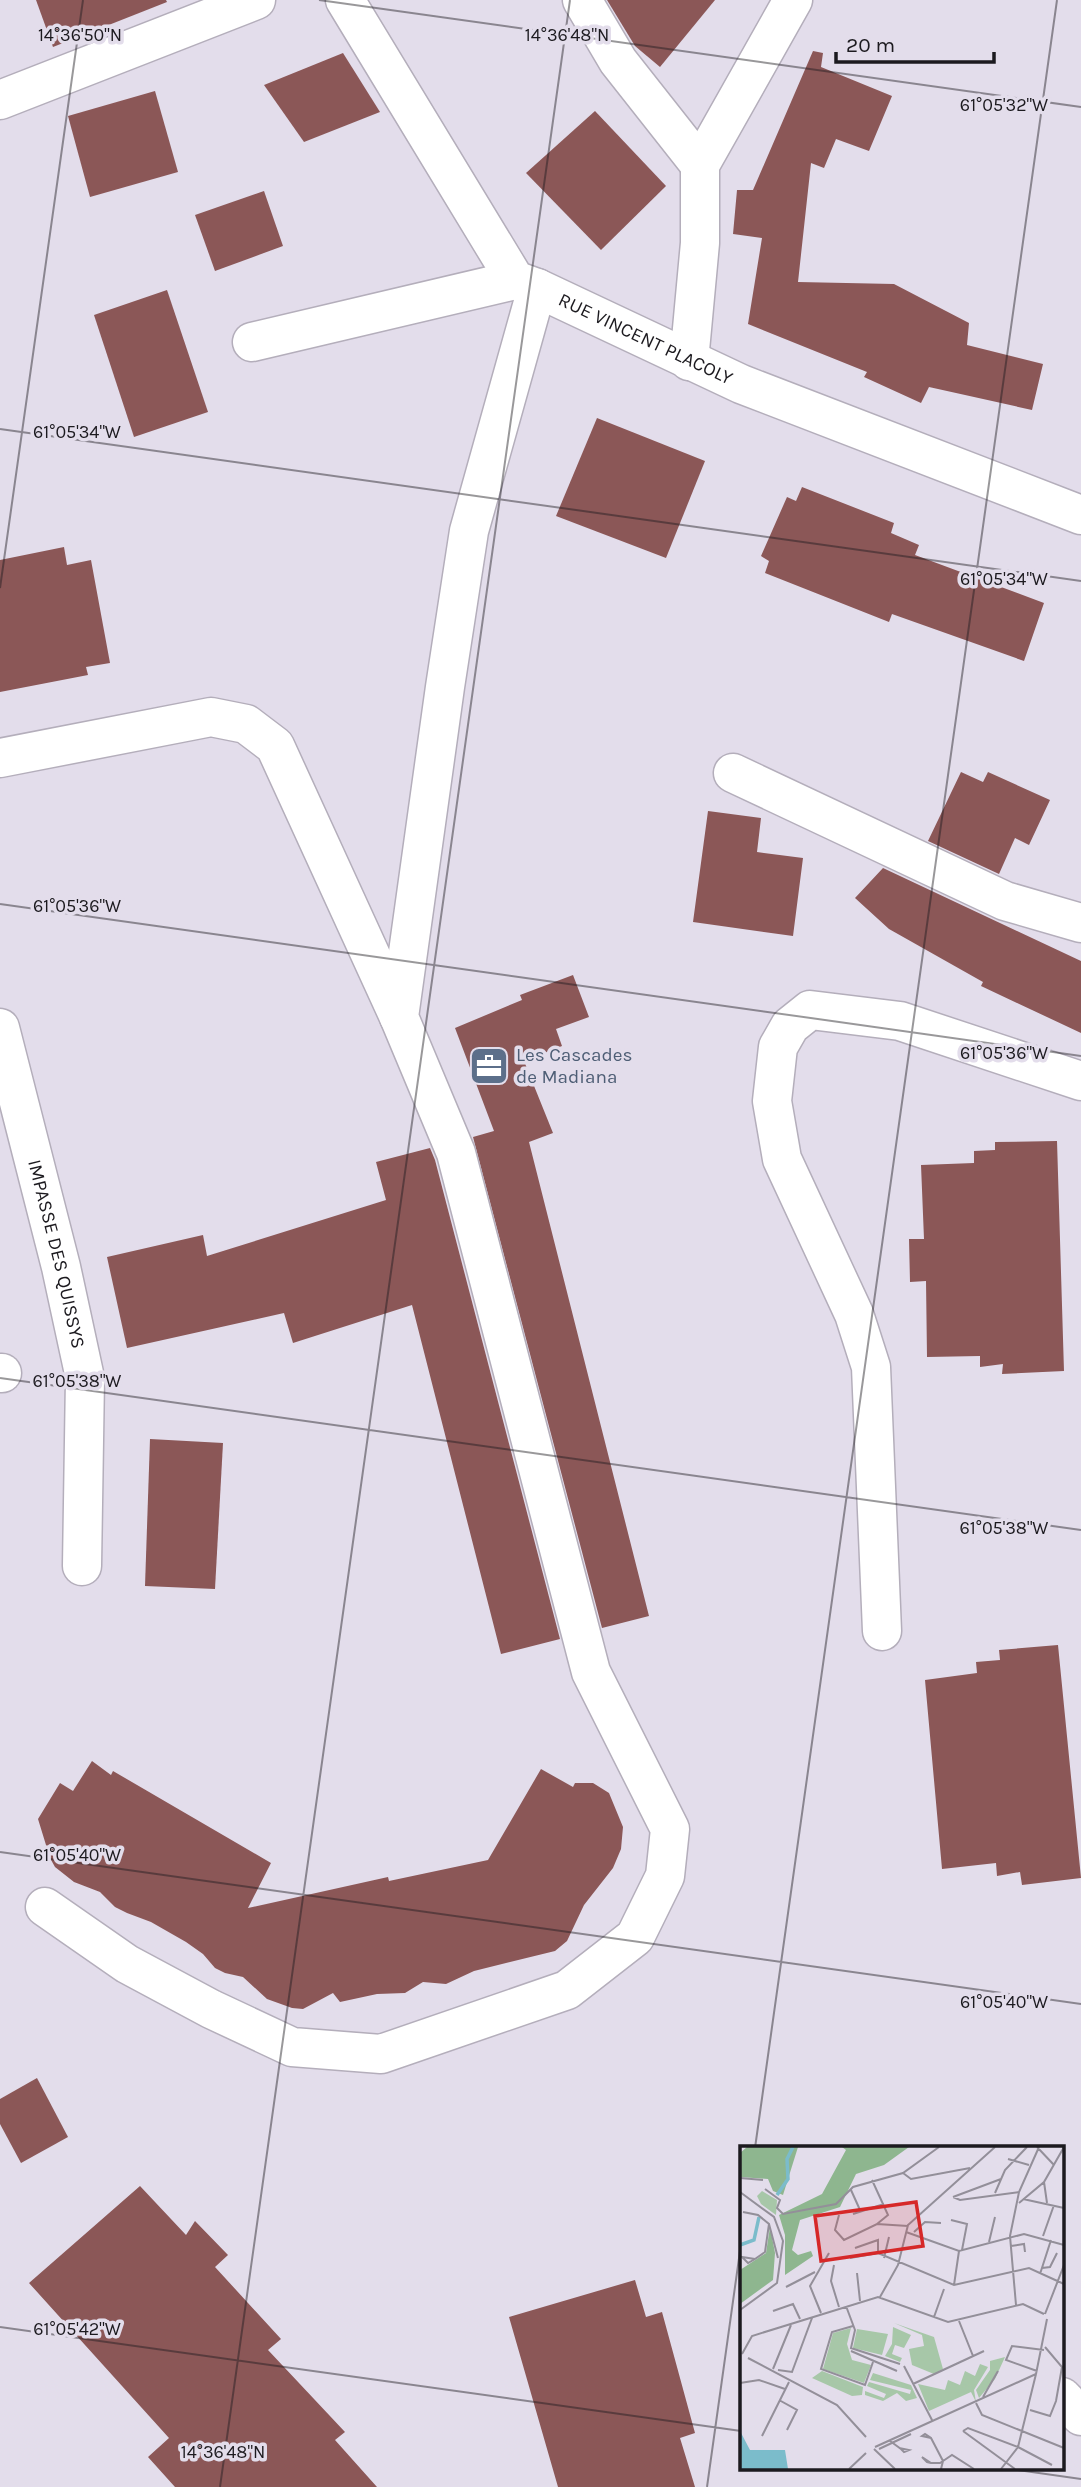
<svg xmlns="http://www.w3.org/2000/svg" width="1081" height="2487" viewBox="0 0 1081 2487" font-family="Karla,sans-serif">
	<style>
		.building { fill: #8b5757 }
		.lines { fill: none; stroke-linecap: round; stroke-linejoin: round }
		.minor-casing { stroke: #b4aebb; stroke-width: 41 }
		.minor { stroke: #fff; stroke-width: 38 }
		.ticks { fill: none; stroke: #1c1a1f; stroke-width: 2; stroke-opacity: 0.45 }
		.labels { text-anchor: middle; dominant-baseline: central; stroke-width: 7; stroke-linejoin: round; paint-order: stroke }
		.street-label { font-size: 19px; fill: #1c1a1f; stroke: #e3ddeb }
		.service-label { font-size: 19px; fill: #4e5e75; stroke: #e3ddeb; text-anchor: start }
		.inset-river { fill: none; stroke: #7bbccb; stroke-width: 3.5 }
		.inset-road { fill: none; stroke: #938f99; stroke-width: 2 }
		.view { fill: #d62828; fill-opacity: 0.15; stroke: #d62828; stroke-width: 3.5 }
		.inset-edge { fill: none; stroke: #1c1a1f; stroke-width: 3.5 }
		.ticks-label { font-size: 18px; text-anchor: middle; fill: #1c1a1f; stroke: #e3ddeb; stroke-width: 7; stroke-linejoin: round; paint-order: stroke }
	</style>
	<rect width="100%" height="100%" fill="#e3ddeb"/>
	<g class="building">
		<polygon points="36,0 166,0 167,2 53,47"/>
		<polygon points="607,0 715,0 660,67 635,46"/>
		<polygon points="813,51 823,53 821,67 892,96 869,151 836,139 824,168 811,163 798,282 894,284 969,323 967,345 1043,364 1032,410 929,387 921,403 864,377 867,372 748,324 762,238 733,234 737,190 753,190"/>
		<polygon points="343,53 380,112 304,142 264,85"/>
		<polygon points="155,91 178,172 90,197 68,116"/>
		<polygon points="595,111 666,186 601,250 526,173"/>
		<polygon points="264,191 283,246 215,271 195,215"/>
		<polygon points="167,290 208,412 134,437 94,315"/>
		<polygon points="597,418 705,461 666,558 556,516"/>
		<polygon points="802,487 894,523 891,533 919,545 915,555 1044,603 1024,661 892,614 889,622 765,573 769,561 761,556 787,497 796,501"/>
		<polygon points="64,547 67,565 91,560 110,663 86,667 88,675 0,692 0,560"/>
		<polygon points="961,772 983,782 988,772 1050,800 1029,845 1015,838 999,874 928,841"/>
		<polygon points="708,811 761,818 757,852 803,858 793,936 693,922"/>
		<polygon points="883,868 1081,961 1081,1033 981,986 983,982 889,929 855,898"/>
		<polygon points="573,975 589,1017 556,1029 562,1046 524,1061 553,1133 529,1142 649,1616 602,1628 473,1137 494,1131 455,1028 522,1000 520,995"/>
		<polygon points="1057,1141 1064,1371 1002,1374 1003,1364 980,1367 980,1356 927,1357 926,1281 910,1282 909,1239 924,1239 921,1165 974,1163 974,1151 995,1150 995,1142"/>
		<polygon points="430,1148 435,1160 560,1639 501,1654 412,1305 293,1343 284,1313 127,1348 107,1257 203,1235 207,1256 386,1200 376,1162"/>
		<polygon points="150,1439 223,1443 215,1589 145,1586"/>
		<polygon points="1058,1645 1081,1878 1022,1885 1020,1872 997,1876 996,1863 942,1869 925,1680 977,1673 976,1662 1000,1660 999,1650"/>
		<polygon points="92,1761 111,1775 113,1771 271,1863 248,1908 388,1877 389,1881 488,1860 541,1769 573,1787 575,1783 593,1783 609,1793 623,1827 621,1849 613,1868 584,1905 567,1941 555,1951 474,1971 446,1984 423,1982 405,1993 377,1994 340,2002 333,1993 303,2009 292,2008 267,1999 243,1977 225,1973 215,1968 203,1954 186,1942 151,1922 127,1913 115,1907 100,1892 74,1882 55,1867 50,1858 38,1819 60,1783 73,1791"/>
		<polygon points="37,2078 68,2137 21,2163 0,2124 0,2099"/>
		<polygon points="140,2186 186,2235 195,2221 228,2255 215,2267 281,2339 268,2350 345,2432 335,2440 377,2487 175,2487 148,2457 169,2438 29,2283"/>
		<polygon points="635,2280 646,2317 662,2312 695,2433 680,2438 695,2487 558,2487 509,2317"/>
	</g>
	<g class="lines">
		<g class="minor-casing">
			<g id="minor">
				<path id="s1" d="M 345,0 L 515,280 L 537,288 L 741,384 L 1081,515"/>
				<polyline points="582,0 618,61 700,165"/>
				<polyline points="0,100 256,0"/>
				<polyline points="252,342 515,280"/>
				<polyline points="689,361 700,243 700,165 793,0"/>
				<polyline points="0,758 211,717 246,724 275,746 399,1017"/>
				<polyline points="733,773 1005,901 1081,923"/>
				<path id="s2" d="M 0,1028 L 61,1267 L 85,1378 L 82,1566"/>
				<polyline points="0,1373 2,1373"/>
				<polyline points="882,1631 871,1367 854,1314 782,1159 772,1101 778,1047 790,1026 810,1010 900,1021 1081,1081"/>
				<polyline points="45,1907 127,1964 211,2009 292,2047 381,2054 567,1990 635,1937 665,1876 670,1829 591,1672 456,1153 399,1017 445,687 469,531 537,288"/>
				<polyline points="1062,2397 1081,2416"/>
			</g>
		</g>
		<use href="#minor" class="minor"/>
	</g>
	<path class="ticks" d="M 319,0 L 1081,107M 0,429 L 1081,581M 0,588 L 83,0M 0,904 L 1081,1056M 0,1378 L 1081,1530M 0,1852 L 1081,2004M 755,2148 L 1057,0M 0,2327 L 741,2431M 1003,2468 L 1081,2479M 220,2487 L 570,0M 707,2487 L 741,2244"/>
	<defs>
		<g id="office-square" transform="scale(2.0125)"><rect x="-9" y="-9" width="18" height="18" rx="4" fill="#5c6f8a" stroke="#e3ddeb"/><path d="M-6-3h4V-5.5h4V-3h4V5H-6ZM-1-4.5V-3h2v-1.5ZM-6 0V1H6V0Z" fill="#fff"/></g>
	</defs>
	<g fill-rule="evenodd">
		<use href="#office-square" x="489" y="1066"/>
	</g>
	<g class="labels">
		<g class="street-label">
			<text stroke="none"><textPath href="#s1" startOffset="471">RUE VINCENT PLACOLY</textPath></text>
			<text stroke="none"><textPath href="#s2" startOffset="233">IMPASSE DES QUISSYS</textPath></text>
		</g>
		<g class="service-label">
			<text x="516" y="1055">Les Cascades<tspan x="516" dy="22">de Madiana</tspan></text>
		</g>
	</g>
	<g transform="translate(740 2146)">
		<rect width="324" height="324" fill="#e3ddeb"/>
		<path d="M 22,45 L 37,54 L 36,69 L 21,58 L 17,50 ZM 154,177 L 194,191 L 203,223 L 194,228 L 172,219 L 169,203 L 184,200 L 182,189 ZM 153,181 L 171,189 L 164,202 L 155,199 L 152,208 L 162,212 L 160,216 L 145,210 L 152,198 ZM 111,182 L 107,198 L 112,214 L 131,219 L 124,237 L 83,223 L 93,187 ZM 117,183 L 148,188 L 142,209 L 113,202 ZM 265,211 L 255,233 L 239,252 L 236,244 L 250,224 L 250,215 ZM 240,218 L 248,221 L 234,244 L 236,256 L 231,246 L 189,265 L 178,238 L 205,244 L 208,234 L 220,239 L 225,225 L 235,230 ZM 82,225 L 123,241 L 122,249 L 112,250 L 72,232 ZM 133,227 L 171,239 L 177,252 L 166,255 L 157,247 L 143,255 L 125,249 L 125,245 L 144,252 L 146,248 L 127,240 L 129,236 L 170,248 L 171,244 L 130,234 Z" fill="#a7c7a8"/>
		<path d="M 7,1 L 58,1 L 43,49 L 33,45 L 28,33 L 0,31 L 0,7 ZM 102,1 L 169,1 L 144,19 L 116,28 L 100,61 L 60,74 L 52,104 L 58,109 L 71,105 L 73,110 L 45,129 L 45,89 L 39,69 L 82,48 L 106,4 ZM 30,81 L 35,107 L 33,134 L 0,158 L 0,124 L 26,107 Z" fill="#8eb68f"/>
		<path d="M 0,285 L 10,304 L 45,304 L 48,323 L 0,323 Z" fill="#7bbccb"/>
		<path class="inset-river" d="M 37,49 L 48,33 L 47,13 L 53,1M 0,99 L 14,94 L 19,71"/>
		<path class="inset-road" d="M 297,1 L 314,19M 268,13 L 289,19M 163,27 L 171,33 L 230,22M 0,32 L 23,34M 132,34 L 148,69 L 137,78M 304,36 L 307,57M 25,43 L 40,54 L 37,62 L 43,68 L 96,58 L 113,41 L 163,27 L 199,1M 111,44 L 120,64M 0,46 L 34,71 L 43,95 L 37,137 L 0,164M 255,47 L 265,24 L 287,1M 213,51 L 220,54 L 279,46M 213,51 L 261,33M 283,53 L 324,62M 279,57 L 304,36 L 324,1M 3,66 L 18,69 L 29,78 L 25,106 L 15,113 L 8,117 L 2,111 L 15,113M 113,68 L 144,58M 99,69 L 95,84 L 104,94 L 137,78 L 168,80M 211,74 L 227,78 L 222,104M 29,78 L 38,112M 166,86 L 219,105 L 284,88 L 324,99M 174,86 L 185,76 L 201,77M 303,90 L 314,59M 249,96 L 255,71M 271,100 L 284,98 L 285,106M 115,102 L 138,94 L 138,107M 110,112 L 138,107 L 214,139 L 289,122 L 324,138M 144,112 L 149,91M 94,119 L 91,135 L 99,161M 302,122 L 310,121 L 317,107M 117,127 L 120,155M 300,128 L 311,94M 214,139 L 219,105M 46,141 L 75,126M 140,151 L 158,119 L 168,79 L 255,1M 276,159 L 270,90 L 279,46 L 299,1M 106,160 L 115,184 L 111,202 L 160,218M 33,165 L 53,158 L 60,173M 81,167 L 70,140 L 89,107M 305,168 L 324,119M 194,171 L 204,143M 219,175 L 233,210M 113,180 L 92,186 L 81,223 L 125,239 L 133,216M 111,205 L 157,225M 2,208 L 12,190 L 138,151 L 208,176 L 283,158 L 304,168M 8,212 L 97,259 L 126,291M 164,220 L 192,274M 33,223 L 51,179M 38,224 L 52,226 L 72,172M 297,225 L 266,214 L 272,200 L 304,204M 0,237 L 19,234 L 45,243M 173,238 L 244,205M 243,251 L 258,225M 39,254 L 57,264 L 47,284M 236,257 L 242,269 L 324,302M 290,264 L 310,270 L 316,255 L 322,221 L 305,201M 223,285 L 228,282 L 278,301 L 312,319M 223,285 L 275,323M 22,290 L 49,236M 191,292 L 182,290 L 185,288 L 191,292 L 203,315 L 200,317 L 191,317 L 187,316 L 182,311 L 191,317M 150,295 L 161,303 L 164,306 L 169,304 L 159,302M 135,301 L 296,228 L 307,173M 134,303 L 155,323M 139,303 L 171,288M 109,323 L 126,307M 201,323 L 203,315 L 212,309 L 234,323M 261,323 L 278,301 L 296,228"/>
		<path class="view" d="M 176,56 L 183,100 L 81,115 L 75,70 Z"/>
		<rect width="324" height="324" class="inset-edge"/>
	</g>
	<g class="ticks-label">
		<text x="80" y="41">14°36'50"N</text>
		<text x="567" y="41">14°36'48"N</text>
		<text x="1004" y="111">61°05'32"W</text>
		<text x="77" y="438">61°05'34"W</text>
		<text x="1004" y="585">61°05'34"W</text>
		<text x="77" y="912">61°05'36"W</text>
		<text x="1004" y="1059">61°05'36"W</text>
		<text x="77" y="1387">61°05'38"W</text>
		<text x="1004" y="1534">61°05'38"W</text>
		<text x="77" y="1861">61°05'40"W</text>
		<text x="1004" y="2008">61°05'40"W</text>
		<text x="77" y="2335">61°05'42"W</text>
		<text x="223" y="2458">14°36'48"N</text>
	</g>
	<path d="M836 52v10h158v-10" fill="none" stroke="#1c1a1f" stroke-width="3.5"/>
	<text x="846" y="52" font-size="21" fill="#1c1a1f" stroke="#e3ddeb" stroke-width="5" paint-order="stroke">20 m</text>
</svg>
